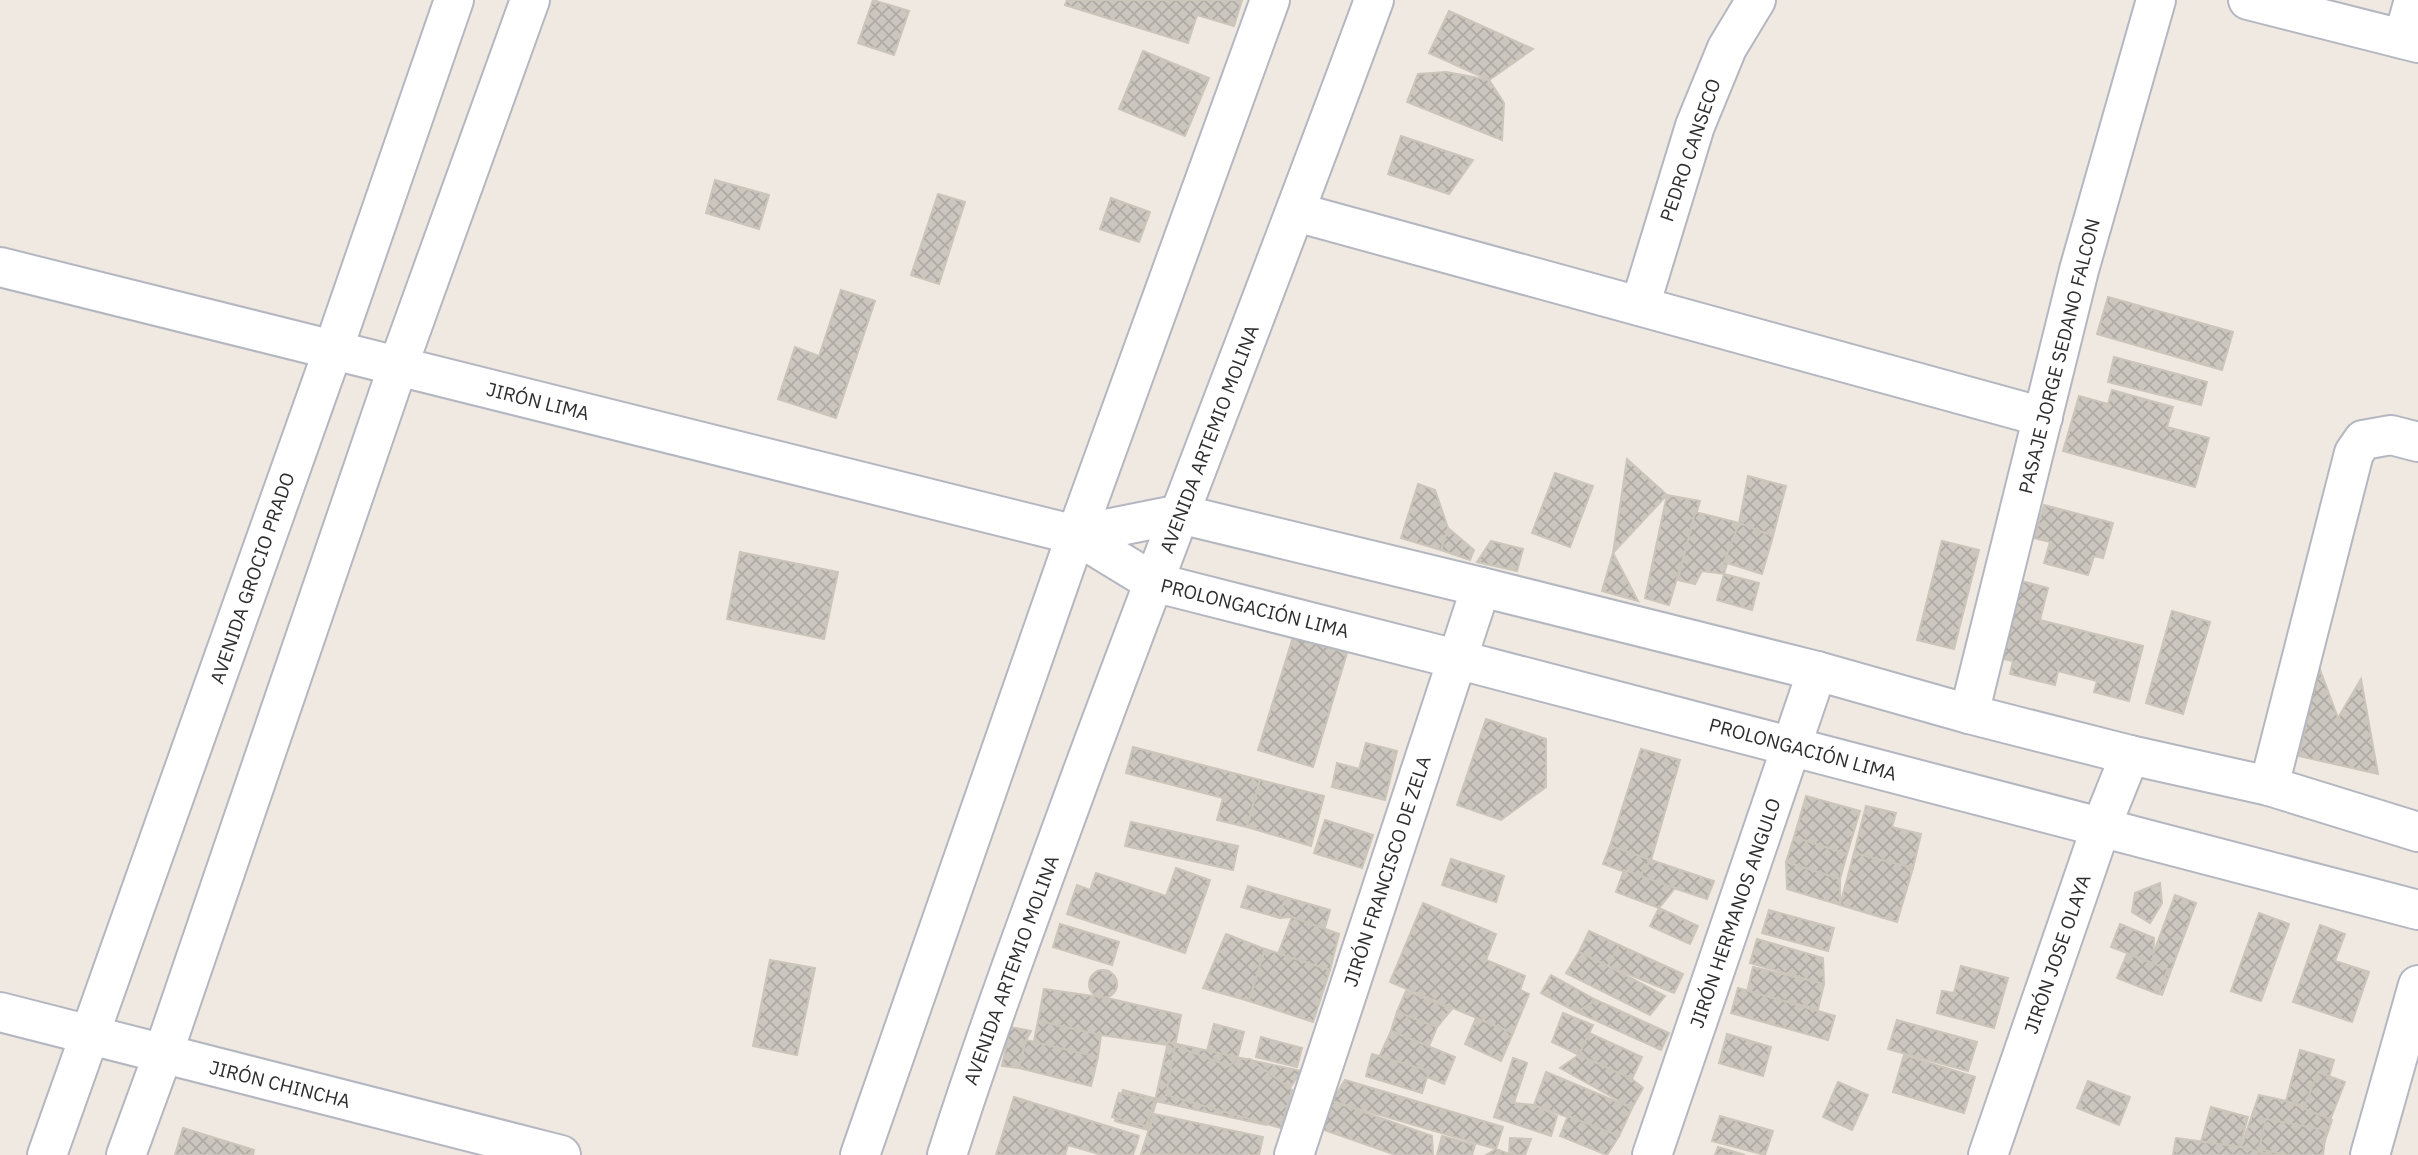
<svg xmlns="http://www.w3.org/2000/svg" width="2418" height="1155" viewBox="0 0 2418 1155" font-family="'IBM Plex Sans',sans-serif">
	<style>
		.building { fill: url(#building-cross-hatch); stroke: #cbc5ba; stroke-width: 2 }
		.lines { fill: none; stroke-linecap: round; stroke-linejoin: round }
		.minor-casing { stroke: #b4b7c1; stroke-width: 42 }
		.tertiary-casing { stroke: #b4b7c1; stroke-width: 42 }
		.minor { stroke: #fff; stroke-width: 38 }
		.tertiary { stroke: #fff; stroke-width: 38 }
		.labels { text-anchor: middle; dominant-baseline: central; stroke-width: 7; stroke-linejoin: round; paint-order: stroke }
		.street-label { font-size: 19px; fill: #2e2e2e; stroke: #fff }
	</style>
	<defs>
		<pattern id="building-cross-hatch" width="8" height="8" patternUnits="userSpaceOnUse" patternTransform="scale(1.75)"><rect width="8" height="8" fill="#cbc7bf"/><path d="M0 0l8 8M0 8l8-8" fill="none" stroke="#afaba4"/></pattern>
	</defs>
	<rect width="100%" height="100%" fill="#efe9e1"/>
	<g class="building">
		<polygon points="873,0 909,11 894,55 858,43"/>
		<polygon points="1067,0 1242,0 1234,26 1197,15 1188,43 1065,5"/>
		<polygon points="1449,11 1533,49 1489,80 1429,53"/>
		<polygon points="1143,51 1209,78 1185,136 1119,109"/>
		<polygon points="1446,72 1489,80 1504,103 1502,140 1407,102 1418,74"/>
		<polygon points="1401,136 1473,160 1449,194 1388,174"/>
		<polygon points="715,180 769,195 759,229 706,213"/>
		<polygon points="938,194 965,202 939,284 911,275"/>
		<polygon points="1111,198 1150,212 1139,242 1100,229"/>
		<polygon points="841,290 875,301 836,418 778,399 795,347 819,356"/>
		<polygon points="2108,297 2233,332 2222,370 2097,334"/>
		<polygon points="2114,357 2207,382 2201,405 2108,382"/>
		<polygon points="2112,390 2173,407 2167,427 2209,438 2195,487 2063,451 2079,396 2108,404"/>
		<polygon points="1627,459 1667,495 1613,553"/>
		<polygon points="1555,473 1593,486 1570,547 1532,533"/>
		<polygon points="1748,476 1786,486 1773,536 1739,523"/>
		<polygon points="1418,484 1435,490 1448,528 1441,550 1401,538"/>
		<polygon points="1667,495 1700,501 1669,605 1645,598"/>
		<polygon points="2044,505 2113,523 2103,558 2094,556 2088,575 2044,563 2050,542 2034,538"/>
		<polygon points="1695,512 1739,523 1724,574 1702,571 1695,584 1678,580"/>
		<polygon points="1739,523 1773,536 1762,574 1724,562"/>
		<polygon points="1448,528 1474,550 1470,560 1441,550"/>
		<polygon points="1491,541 1523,549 1517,571 1477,562"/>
		<polygon points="1942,541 1979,550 1954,649 1917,640"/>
		<polygon points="740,552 838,572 824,639 727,619"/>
		<polygon points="1613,553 1638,601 1602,591"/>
		<polygon points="1724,574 1759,583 1752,610 1717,600"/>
		<polygon points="2010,578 2048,588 2040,620 2143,646 2129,701 2094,692 2097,681 2058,671 2055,685 2010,674 2013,661 1995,657"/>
		<polygon points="2172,611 2210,622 2183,714 2146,703"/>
		<polygon points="1293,637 1347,653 1313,767 1258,750"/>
		<polygon points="2319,667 2338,718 2361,679 2378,774 2299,756"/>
		<polygon points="1486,719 1546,739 1546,787 1501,820 1457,805"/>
		<polygon points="1366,743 1397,751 1385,800 1332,787 1337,763 1359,769"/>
		<polygon points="1133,747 1260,780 1247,827 1217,820 1223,798 1126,773"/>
		<polygon points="1641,749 1680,760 1651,860 1610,846"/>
		<polygon points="1260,780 1324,796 1311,846 1247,827"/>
		<polygon points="1806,796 1860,811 1847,854 1794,837"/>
		<polygon points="1866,806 1896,813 1892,827 1921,834 1913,868 1854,853"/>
		<polygon points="1325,820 1373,835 1362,868 1314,853"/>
		<polygon points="1131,822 1238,846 1233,870 1125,846"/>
		<polygon points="1794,837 1847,854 1840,879 1786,862"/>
		<polygon points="1610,846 1651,860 1639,877 1603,864"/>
		<polygon points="1854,853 1913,868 1897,922 1840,905"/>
		<polygon points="1451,859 1504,876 1496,902 1442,885"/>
		<polygon points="1651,860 1714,881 1707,899 1639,877"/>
		<polygon points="1786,862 1840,879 1840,905 1787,889"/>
		<polygon points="1176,868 1210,880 1185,953 1067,914 1077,885 1090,890 1096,873 1166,896"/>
		<polygon points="1624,870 1675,888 1659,908 1616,892"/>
		<polygon points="2160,883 2162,903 2150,923 2132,912 2135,893"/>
		<polygon points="1248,886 1285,897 1280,918 1241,907"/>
		<polygon points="2175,895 2196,903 2162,995 2141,987"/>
		<polygon points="1285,897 1330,910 1324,931 1292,917 1280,918"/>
		<polygon points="1423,903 1496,934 1486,960 1525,976 1520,990 1529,994 1513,1033 1390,982"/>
		<polygon points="1659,908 1698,926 1690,944 1650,926"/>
		<polygon points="1769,910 1834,928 1828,951 1762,933"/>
		<polygon points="2259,913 2289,924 2261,1001 2231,991"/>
		<polygon points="1292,917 1339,934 1330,970 1278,954"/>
		<polygon points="1060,924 1119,942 1112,965 1053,947"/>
		<polygon points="2120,924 2154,938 2153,963 2111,947"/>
		<polygon points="2320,925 2345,934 2335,961 2369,972 2352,1022 2293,1002"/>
		<polygon points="1589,931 1619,945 1608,966 1579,952"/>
		<polygon points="1226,934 1265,949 1249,1001 1203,988"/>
		<polygon points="1757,939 1823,958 1824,984 1750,963"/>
		<polygon points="1619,945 1683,974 1674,993 1608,966"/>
		<polygon points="1265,949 1330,970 1313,1022 1249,1001"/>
		<polygon points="1579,952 1608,966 1665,996 1650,1015 1566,973"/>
		<polygon points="2127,954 2168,969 2158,994 2117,978"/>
		<polygon points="770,960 815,968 797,1055 753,1046"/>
		<polygon points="1961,966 2008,978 1994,1028 1937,1013 1942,991 1954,993"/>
		<polygon points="1753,967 1824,984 1818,1009 1747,992"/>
		<circle cx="1103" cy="984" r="14"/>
		<polygon points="1551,975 1596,1000 1577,1012 1541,993"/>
		<polygon points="1738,988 1835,1016 1828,1040 1731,1013"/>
		<polygon points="1044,989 1107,998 1181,1015 1175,1046 1101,1035 1038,1021"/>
		<polygon points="1406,991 1452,1009 1437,1027 1397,1012"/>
		<polygon points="1596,1000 1669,1033 1661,1050 1577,1012"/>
		<polygon points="1397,1012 1437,1027 1429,1046 1391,1031"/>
		<polygon points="1563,1013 1593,1025 1579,1055 1552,1042"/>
		<polygon points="1476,1018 1513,1033 1501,1061 1465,1044"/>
		<polygon points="1897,1020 1977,1042 1968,1071 1888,1049"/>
		<polygon points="1038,1021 1101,1035 1098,1057 1033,1046"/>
		<polygon points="1214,1024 1244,1032 1237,1059 1207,1051"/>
		<polygon points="1010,1027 1031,1031 1026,1040 1019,1068 1002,1066"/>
		<polygon points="1391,1031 1455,1057 1444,1084 1379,1057"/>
		<polygon points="1589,1033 1642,1057 1632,1079 1579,1055"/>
		<polygon points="1727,1034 1771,1047 1763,1076 1719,1063"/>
		<polygon points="1261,1037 1302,1048 1297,1067 1256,1057"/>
		<polygon points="1026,1040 1098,1057 1091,1086 1019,1068"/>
		<polygon points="1168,1042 1301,1071 1266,1125 1155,1101"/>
		<polygon points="1175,1046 1229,1066 1237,1059 1250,1059 1292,1090 1281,1128 1166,1095"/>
		<polygon points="2300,1050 2334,1060 2319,1110 2286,1101"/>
		<polygon points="1372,1054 1429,1071 1422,1093 1366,1076"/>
		<polygon points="1579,1055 1632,1079 1643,1088 1632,1108 1560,1068"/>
		<polygon points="1904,1055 1975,1077 1964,1113 1893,1092"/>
		<polygon points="1513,1058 1527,1063 1514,1103 1534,1105 1557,1116 1551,1136 1494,1117"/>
		<polygon points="1546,1072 1632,1108 1619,1136 1534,1105"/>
		<polygon points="2318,1072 2345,1082 2326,1130 2299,1120"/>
		<polygon points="1345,1080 1503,1127 1496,1149 1332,1101"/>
		<polygon points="2088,1081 2130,1097 2119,1125 2077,1108"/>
		<polygon points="1838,1082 1868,1095 1852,1130 1823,1117"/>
		<polygon points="1123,1090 1157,1099 1148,1130 1115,1121"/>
		<polygon points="1119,1093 1155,1101 1146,1126 1112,1117"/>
		<polygon points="2259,1095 2286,1101 2332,1120 2320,1155 2266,1155 2241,1147"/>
		<polygon points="1014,1097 1139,1136 1133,1155 1102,1155 1068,1145 1065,1155 996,1155"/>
		<polygon points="1332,1101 1432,1136 1433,1155 1396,1155 1321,1129"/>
		<polygon points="2211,1107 2248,1117 2238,1153 2201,1142"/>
		<polygon points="1154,1114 1263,1137 1259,1155 1141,1154"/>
		<polygon points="1568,1116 1619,1136 1607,1155 1560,1136"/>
		<polygon points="1720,1116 1773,1131 1765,1155 1712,1141"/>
		<polygon points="2266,1119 2326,1130 2323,1155 2287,1155 2259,1149"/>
		<polygon points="183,1128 254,1150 253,1155 175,1155"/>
		<polygon points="1442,1136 1475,1145 1472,1155 1437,1155"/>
		<polygon points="1510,1138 1531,1139 1525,1155 1486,1155 1496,1149 1509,1154"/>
		<polygon points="2176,1138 2241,1147 2270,1155 2173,1155"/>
		<polygon points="1718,1147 1745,1155 1715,1155"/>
	</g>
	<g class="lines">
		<g class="minor-casing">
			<g id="minor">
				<polyline points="2248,0 2418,43"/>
				<polyline points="2403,39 2414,0"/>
				<polyline points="1296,212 2043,417"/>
				<polyline points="1640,306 1695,126 1727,48 1756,0"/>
				<polyline points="1969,714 2079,270 2156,0"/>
				<polyline points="2269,786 2354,453 2363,440 2391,435 2418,442"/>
				<polyline points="0,1012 561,1155"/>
				<polyline points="47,1155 333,350 454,0"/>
				<polyline points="126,1155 163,1054 398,366 530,0"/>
				<polyline points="1294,1155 1481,587"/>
				<polyline points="1652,1155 1817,671"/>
				<polyline points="1988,1155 2101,827 2130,755"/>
				<polyline points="2370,1155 2418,985"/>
			</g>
		</g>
		<g class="tertiary-casing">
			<g id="tertiary">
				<polyline points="0,267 1076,535 1153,582 1456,659 2418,910"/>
				<polyline points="1076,535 1180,514 1481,587 1817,671 1969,714 2130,755 2269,786 2418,832"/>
				<polyline points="860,1155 1076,535 1270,0"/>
				<path d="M 947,1155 C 988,1027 1035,902 1081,776 C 1177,516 1279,259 1374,0"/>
			</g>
		</g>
		<use href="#minor" class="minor"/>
		<use href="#tertiary" class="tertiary"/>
	</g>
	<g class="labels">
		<g class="street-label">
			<text transform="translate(1690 150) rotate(-71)">PEDRO CANSECO</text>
			<text transform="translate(2059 356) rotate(-76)">PASAJE JORGE SEDANO FALCON</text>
			<text transform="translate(538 401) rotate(14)">JIRÓN LIMA</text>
			<text transform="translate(1209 439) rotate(-69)">AVENIDA ARTEMIO MOLINA</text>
			<text transform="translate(252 578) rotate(-71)">AVENIDA GROCIO PRADO</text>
			<text transform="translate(1255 608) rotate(14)">PROLONGACIÓN LIMA</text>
			<text transform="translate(1803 749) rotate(15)">PROLONGACIÓN LIMA</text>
			<text transform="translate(1387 871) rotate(-72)">JIRÓN FRANCISCO DE ZELA</text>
			<text transform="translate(1735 913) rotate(-71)">JIRÓN HERMANOS ANGULO</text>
			<text transform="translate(2057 954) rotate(-71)">JIRÓN JOSE OLAYA</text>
			<text transform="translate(1011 970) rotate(-70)">AVENIDA ARTEMIO MOLINA</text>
			<text transform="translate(280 1084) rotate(14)">JIRÓN CHINCHA</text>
		</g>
	</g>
</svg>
